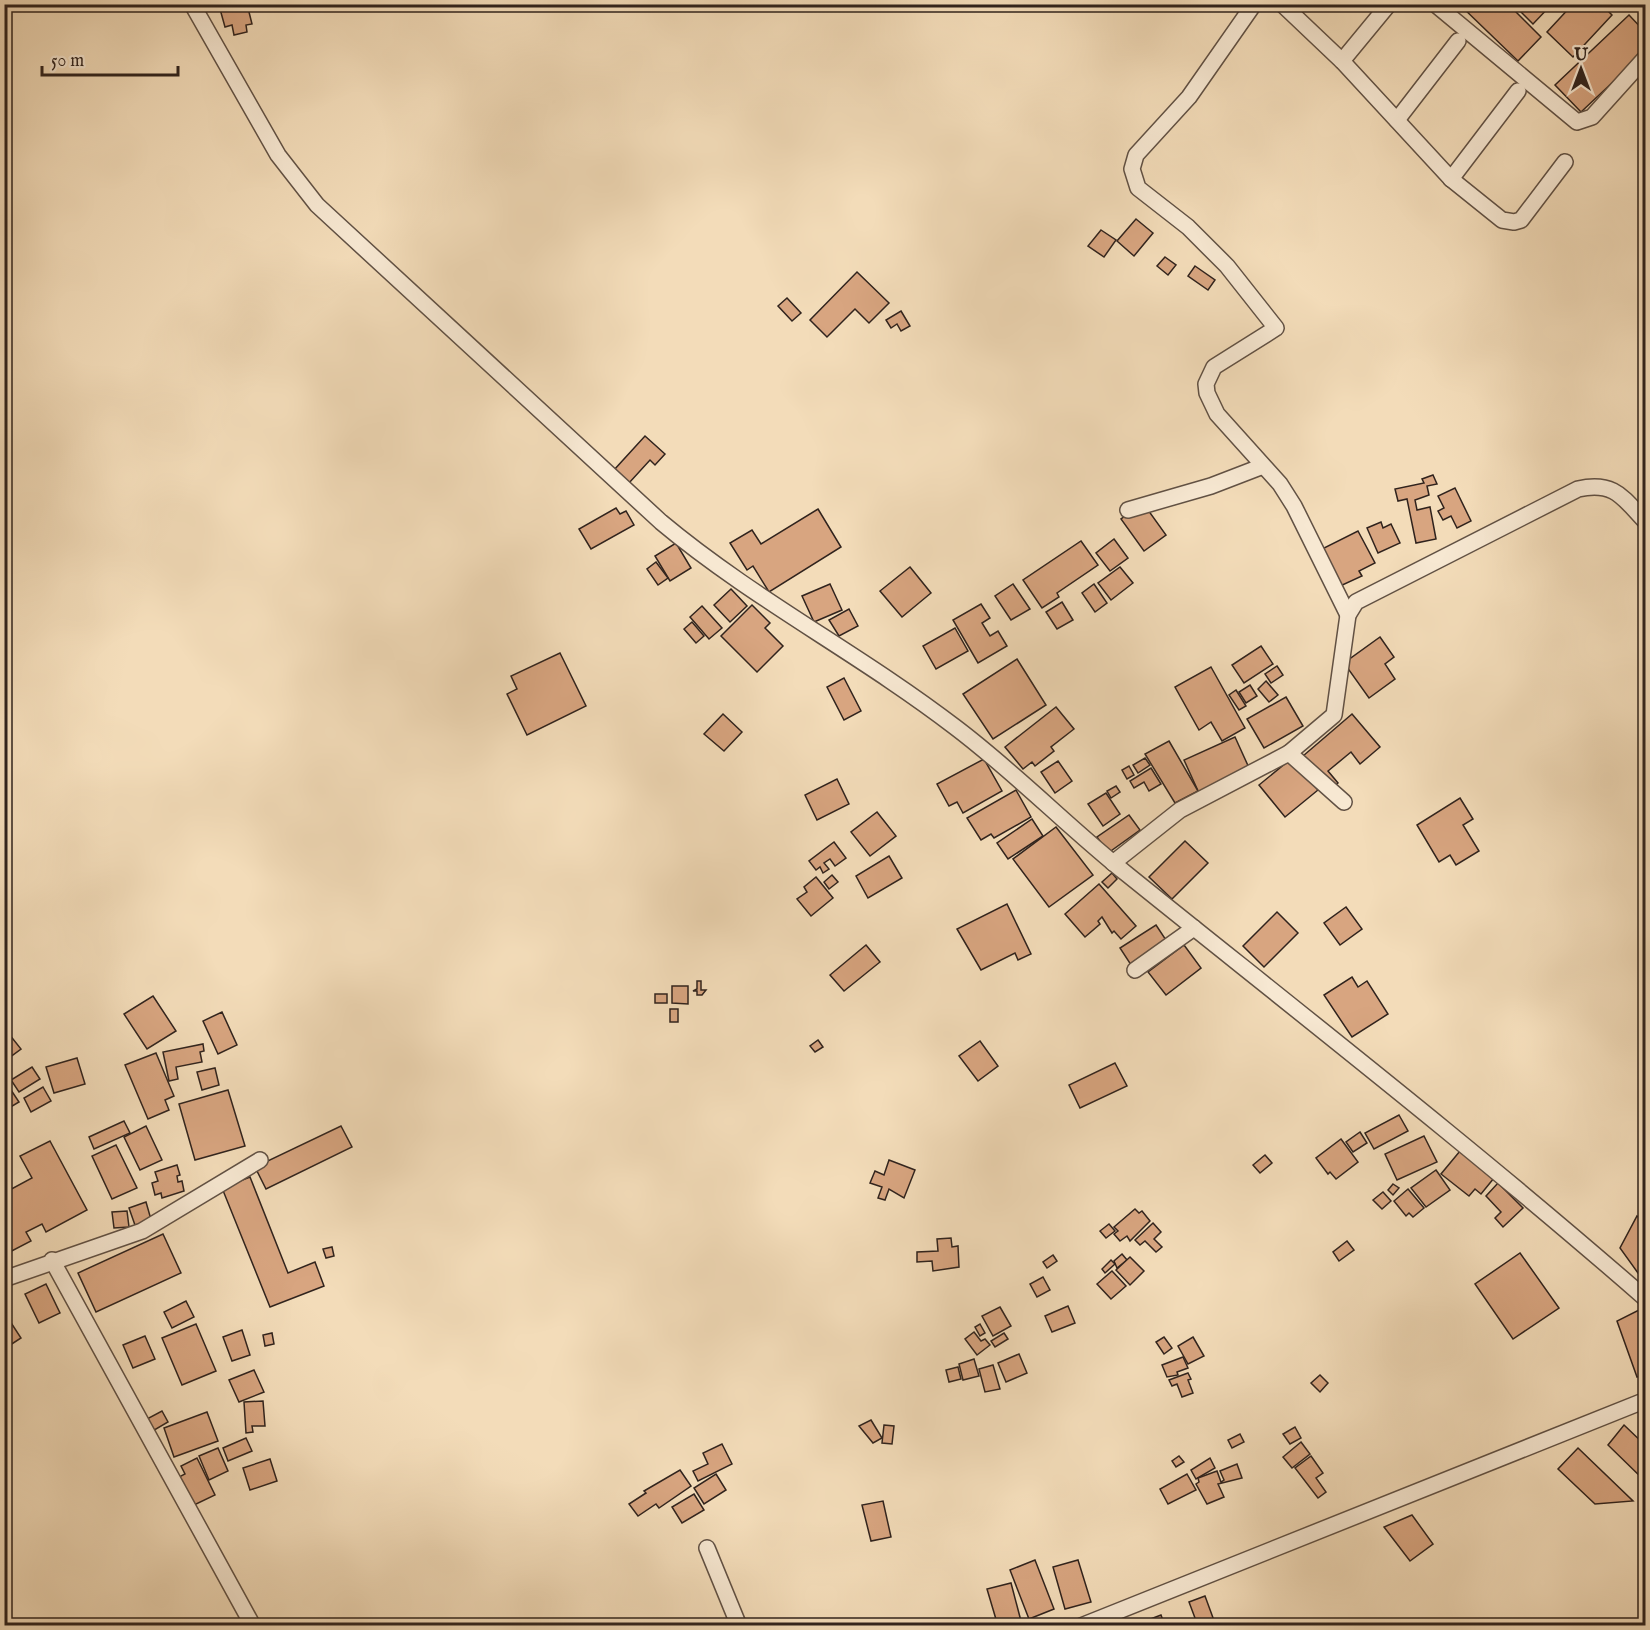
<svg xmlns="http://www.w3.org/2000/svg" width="1650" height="1630" viewBox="0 0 1650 1630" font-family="'IM FELL English',serif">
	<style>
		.building { fill: #d8a580; stroke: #30231d; stroke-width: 1.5 }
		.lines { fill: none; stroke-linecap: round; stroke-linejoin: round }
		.street-casing { stroke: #615144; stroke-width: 18 }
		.street { stroke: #f7e8d2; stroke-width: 15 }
	</style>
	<rect width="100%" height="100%" fill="#f3dcb9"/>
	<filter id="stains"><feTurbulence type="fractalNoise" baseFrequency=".00333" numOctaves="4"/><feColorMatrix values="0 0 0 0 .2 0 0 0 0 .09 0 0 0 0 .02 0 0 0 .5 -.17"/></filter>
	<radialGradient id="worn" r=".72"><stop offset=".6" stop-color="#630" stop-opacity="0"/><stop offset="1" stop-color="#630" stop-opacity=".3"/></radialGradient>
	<g class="building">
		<polygon points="240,4 247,4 252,24 246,25 247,32 234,35 232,25 225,27 220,9"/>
		<polygon points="1459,4 1508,4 1541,37 1518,61"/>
		<polygon points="1519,4 1552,4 1533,24 1516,7"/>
		<polygon points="1573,4 1601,4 1612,15 1573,57 1547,32"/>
		<polygon points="1638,4 1646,4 1646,17 1635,8"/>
		<polygon points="1629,15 1646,33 1646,51 1581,112 1555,85"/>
		<polygon points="1136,219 1153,233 1134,256 1117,241"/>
		<polygon points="1101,230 1116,240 1104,257 1088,246"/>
		<polygon points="1165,257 1176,265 1168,275 1157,266"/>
		<polygon points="1195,266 1215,280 1208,290 1188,276"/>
		<polygon points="857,272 889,303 869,323 855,309 827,337 810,320"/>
		<polygon points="787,298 801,313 792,321 778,306"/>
		<polygon points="901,311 910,326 901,331 897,324 891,328 886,320"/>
		<polygon points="645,436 665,454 655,465 650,460 629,483 614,470"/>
		<polygon points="1433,475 1437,484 1427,486 1429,495 1415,500 1417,510 1430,507 1436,539 1416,543 1407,499 1398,501 1395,489 1424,483 1422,479"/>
		<polygon points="1455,488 1471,521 1457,528 1451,516 1443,520 1438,511 1444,508 1438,496"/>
		<polygon points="1143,503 1166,535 1144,551 1121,519"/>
		<polygon points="616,508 620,514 626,511 634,525 591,549 579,529"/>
		<polygon points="818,509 841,547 769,592 753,566 747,570 730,543 752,530 761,544"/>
		<polygon points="1381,522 1383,528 1391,524 1400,543 1378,553 1367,528"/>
		<polygon points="1358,531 1375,563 1359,571 1362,576 1338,587 1320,550"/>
		<polygon points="1114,539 1128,558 1110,571 1096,553"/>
		<polygon points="1081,541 1098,565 1057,593 1059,597 1042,608 1023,580"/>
		<polygon points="676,543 691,568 670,581 655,556"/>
		<polygon points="656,562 668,578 658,585 647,569"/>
		<polygon points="910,567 931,593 902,617 880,591"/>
		<polygon points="1120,567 1133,583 1111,600 1098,583"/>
		<polygon points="830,584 842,610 814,622 802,596"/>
		<polygon points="1013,584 1030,609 1011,620 995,596"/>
		<polygon points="1094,584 1107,603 1095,612 1082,593"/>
		<polygon points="731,589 747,606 730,622 714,605"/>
		<polygon points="1062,602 1073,620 1057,629 1046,612"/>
		<polygon points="981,604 990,618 982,623 990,636 998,631 1007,646 978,663 953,620"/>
		<polygon points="752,605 770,623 765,628 783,646 757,672 721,636"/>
		<polygon points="702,606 722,628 709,639 690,617"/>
		<polygon points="849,609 858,626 839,636 829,620"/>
		<polygon points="692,622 704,636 696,643 684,629"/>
		<polygon points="955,628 968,651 936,669 923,646"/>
		<polygon points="1380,637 1394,657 1385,664 1395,679 1369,698 1344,663"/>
		<polygon points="1261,646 1273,664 1244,683 1232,665"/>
		<polygon points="560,653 586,706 527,735 507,694 517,689 511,676"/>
		<polygon points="1017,659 1046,705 993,739 963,694"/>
		<polygon points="1277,666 1283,675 1271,683 1265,674"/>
		<polygon points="1211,667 1245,728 1222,741 1211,722 1199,730 1175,687"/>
		<polygon points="844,678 861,711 844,720 827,687"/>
		<polygon points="1266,681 1278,695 1269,702 1258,689"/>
		<polygon points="1250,685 1257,696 1246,703 1239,692"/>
		<polygon points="1236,690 1246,706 1239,710 1229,695"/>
		<polygon points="1286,697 1303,726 1264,748 1247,719"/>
		<polygon points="1056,707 1074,729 1051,747 1054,751 1035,766 1032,762 1023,769 1005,747"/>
		<polygon points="723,714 742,732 724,751 704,734"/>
		<polygon points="1352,714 1380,747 1360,764 1351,752 1328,771 1338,783 1331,789 1303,756"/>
		<polygon points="1235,737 1250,770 1199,793 1184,760"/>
		<polygon points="1169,741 1198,791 1175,803 1145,754"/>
		<polygon points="1145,758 1150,765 1138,773 1133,765"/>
		<polygon points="1292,758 1318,790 1285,817 1259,785"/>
		<polygon points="984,759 1002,791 963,813 957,802 949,806 937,784"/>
		<polygon points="1058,761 1072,781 1055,793 1041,772"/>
		<polygon points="1129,766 1134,775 1127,779 1122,770"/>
		<polygon points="1151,768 1161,784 1149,791 1144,782 1134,788 1130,781"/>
		<polygon points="837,779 849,804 817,820 805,795"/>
		<polygon points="1116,786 1120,792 1111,798 1107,791"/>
		<polygon points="1016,790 1031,817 994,838 991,834 981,840 967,818"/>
		<polygon points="1106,793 1120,814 1103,826 1088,804"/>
		<polygon points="1460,798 1473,819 1463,825 1479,851 1456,865 1450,855 1439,862 1417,825"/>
		<polygon points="877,812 896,836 870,856 851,832"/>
		<polygon points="1129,815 1140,830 1108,853 1097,837"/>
		<polygon points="1032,819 1043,836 1008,859 997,843"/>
		<polygon points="1056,827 1093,875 1049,907 1013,859"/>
		<polygon points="1185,841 1208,863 1172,899 1149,877"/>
		<polygon points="834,842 846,858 835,866 830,859 824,863 829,869 823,873 820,867 816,870 809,861"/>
		<polygon points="889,856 902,878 868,898 856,876"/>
		<polygon points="1112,873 1117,879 1108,888 1102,882"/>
		<polygon points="832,875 838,882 829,889 824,882"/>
		<polygon points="816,877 833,898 811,916 797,899 807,892 804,887"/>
		<polygon points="1099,884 1136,926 1121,939 1114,931 1112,933 1102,917 1098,921 1100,924 1085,937 1065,914"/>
		<polygon points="1007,904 1031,954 1018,960 1015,953 981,970 957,929"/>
		<polygon points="1346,907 1362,929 1340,945 1324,923"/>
		<polygon points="1277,912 1298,933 1264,967 1243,946"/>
		<polygon points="1156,925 1166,940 1133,968 1120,948"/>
		<polygon points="866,945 880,962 844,991 830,975"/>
		<polygon points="1184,945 1201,968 1166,995 1148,972"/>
		<polygon points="1352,977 1358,987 1367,981 1388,1014 1352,1037 1324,995"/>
		<polygon points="697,981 701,981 701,990 706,990 702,995 697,995 697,991 693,991 697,989"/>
		<polygon points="672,986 688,986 688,1004 672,1003"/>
		<rect x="655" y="994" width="12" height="9"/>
		<polygon points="153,996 176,1031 147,1049 124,1014"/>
		<rect x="670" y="1009" width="8" height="13"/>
		<polygon points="222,1012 237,1045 218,1054 203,1021"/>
		<polygon points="9,1034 21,1049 6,1060 4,1037"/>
		<polygon points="818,1040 823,1047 815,1052 810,1046"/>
		<polygon points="980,1041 998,1066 978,1081 959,1056"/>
		<polygon points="203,1044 204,1051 200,1052 202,1062 176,1067 178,1079 169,1081 163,1052"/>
		<polygon points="156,1053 174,1096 165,1100 169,1110 148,1119 125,1065"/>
		<polygon points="77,1058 85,1084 54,1093 46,1067"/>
		<polygon points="1115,1063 1127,1086 1080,1108 1069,1085"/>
		<polygon points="32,1067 40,1079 19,1092 11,1080"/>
		<polygon points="215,1068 219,1085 202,1090 197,1072"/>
		<polygon points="43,1087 51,1101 31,1112 24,1098"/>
		<polygon points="11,1090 19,1102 4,1111 4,1095"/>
		<polygon points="228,1090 245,1146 195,1160 179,1104"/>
		<polygon points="1399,1115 1408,1131 1374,1149 1365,1133"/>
		<polygon points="124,1121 130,1133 94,1149 89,1137"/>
		<polygon points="146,1126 162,1160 140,1170 124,1137"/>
		<polygon points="341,1126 352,1147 266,1189 255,1167"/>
		<polygon points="1360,1132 1367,1143 1353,1152 1346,1142"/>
		<polygon points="1424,1136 1437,1162 1397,1180 1385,1154"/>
		<polygon points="1341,1139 1358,1162 1336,1179 1330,1172 1328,1174 1316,1158"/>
		<polygon points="50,1141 87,1210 46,1232 42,1224 26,1232 31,1241 4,1255 4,1193 32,1178 20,1156"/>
		<polygon points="116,1145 137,1188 112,1199 92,1156"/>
		<polygon points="1460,1151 1494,1178 1481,1194 1475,1189 1469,1196 1441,1174"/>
		<polygon points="1265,1155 1272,1163 1260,1173 1253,1165"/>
		<polygon points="889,1160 915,1170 904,1198 889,1189 885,1200 878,1198 882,1187 870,1183 875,1171 884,1175"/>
		<polygon points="177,1165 180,1175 177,1176 178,1182 182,1181 184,1191 162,1198 161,1193 155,1195 152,1183 158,1181 155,1172"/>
		<polygon points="1436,1170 1450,1190 1426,1207 1411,1188"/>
		<polygon points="250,1177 288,1273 315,1262 324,1286 270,1307 222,1188"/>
		<polygon points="1498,1183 1523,1208 1503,1227 1495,1218 1501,1212 1486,1196"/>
		<polygon points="1393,1184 1399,1188 1393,1195 1388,1190"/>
		<polygon points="1408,1189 1424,1208 1413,1217 1409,1213 1406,1216 1394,1201"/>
		<polygon points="1383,1192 1391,1201 1382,1209 1373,1200"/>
		<polygon points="146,1202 152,1223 136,1228 129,1208"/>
		<polygon points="1135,1209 1139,1213 1142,1211 1150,1221 1130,1241 1127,1236 1120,1241 1114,1234 1118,1231 1114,1227"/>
		<polygon points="127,1211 129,1227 114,1228 112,1212"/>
		<polygon points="1637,1216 1646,1223 1646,1269 1638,1273 1620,1248"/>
		<polygon points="1153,1223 1161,1232 1154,1239 1162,1247 1156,1252 1145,1241 1140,1245 1135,1240"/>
		<polygon points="1109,1224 1115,1231 1106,1238 1100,1231"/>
		<polygon points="163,1234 181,1273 96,1312 78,1273"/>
		<polygon points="951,1238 952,1247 958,1246 959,1267 933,1271 932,1261 917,1262 917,1252 938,1251 937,1239"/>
		<polygon points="1347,1241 1354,1250 1339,1261 1333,1252"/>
		<polygon points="332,1247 334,1256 326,1258 323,1249"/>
		<polygon points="1520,1253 1559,1308 1513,1339 1475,1284"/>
		<polygon points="1122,1254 1127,1260 1117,1268 1114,1261"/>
		<polygon points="1053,1255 1057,1261 1047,1268 1043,1262"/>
		<polygon points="1130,1257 1144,1271 1130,1285 1116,1270"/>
		<polygon points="1111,1260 1115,1264 1105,1273 1102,1269"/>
		<polygon points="1112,1271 1126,1286 1111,1299 1097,1284"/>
		<polygon points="1043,1277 1050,1290 1037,1297 1030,1284"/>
		<polygon points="46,1284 60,1313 39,1323 25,1294"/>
		<polygon points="186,1301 194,1317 172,1328 164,1312"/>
		<polygon points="1068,1306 1075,1323 1052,1332 1045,1316"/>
		<polygon points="1000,1307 1011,1326 993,1336 982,1316"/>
		<polygon points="1645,1307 1646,1374 1637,1377 1617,1321"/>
		<polygon points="4,1312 21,1338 4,1349"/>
		<polygon points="196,1324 216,1371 182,1385 162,1338"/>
		<polygon points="980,1324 985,1333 980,1336 975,1327"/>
		<polygon points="242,1330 250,1355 232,1361 223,1337"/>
		<polygon points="974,1332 981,1341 985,1339 990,1345 977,1355 965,1339"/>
		<polygon points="272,1333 274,1344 265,1346 263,1335"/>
		<polygon points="1004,1333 1008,1339 995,1347 991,1341"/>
		<polygon points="145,1336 155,1359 133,1368 123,1345"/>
		<polygon points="1164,1337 1172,1348 1164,1354 1156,1342"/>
		<polygon points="1193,1337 1204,1356 1188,1364 1178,1346"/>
		<polygon points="1019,1354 1027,1373 1006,1382 998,1363"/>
		<polygon points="1183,1357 1188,1368 1177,1372 1178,1375 1167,1377 1162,1365"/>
		<polygon points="974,1359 979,1376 963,1380 959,1364"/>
		<polygon points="993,1365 1000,1389 985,1392 979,1369"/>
		<polygon points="958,1367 961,1379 949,1382 946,1370"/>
		<polygon points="254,1370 264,1392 239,1402 229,1380"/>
		<polygon points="1188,1373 1191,1379 1188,1380 1193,1393 1182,1397 1177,1384 1172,1386 1169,1380"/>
		<polygon points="1320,1375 1328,1383 1320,1392 1311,1383"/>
		<polygon points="263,1401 265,1426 252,1426 253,1432 246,1433 244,1402"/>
		<polygon points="162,1411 168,1422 151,1432 145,1420"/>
		<polygon points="207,1412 218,1441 174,1457 164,1428"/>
		<polygon points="871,1420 882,1438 873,1443 859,1426"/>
		<polygon points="884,1425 894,1426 892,1444 882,1443"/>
		<polygon points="1624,1425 1646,1446 1646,1482 1608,1445"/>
		<polygon points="1295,1427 1301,1438 1290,1444 1283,1434"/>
		<polygon points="1240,1434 1244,1442 1232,1448 1228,1440"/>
		<polygon points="246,1438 252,1451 228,1461 223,1448"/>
		<polygon points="1301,1442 1310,1454 1292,1468 1283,1457"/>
		<polygon points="722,1444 732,1464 698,1481 693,1471 708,1464 703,1453"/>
		<polygon points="218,1448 228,1471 209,1480 199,1456"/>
		<polygon points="1578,1448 1633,1501 1595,1504 1558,1469"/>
		<polygon points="1179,1456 1184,1462 1176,1467 1172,1461"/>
		<polygon points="1311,1456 1323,1473 1316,1478 1326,1492 1318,1498 1295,1468"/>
		<polygon points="197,1458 215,1495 192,1506 179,1477 185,1474 181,1466"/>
		<polygon points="1210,1458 1215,1468 1196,1479 1191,1470"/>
		<polygon points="270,1459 277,1481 250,1490 243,1468"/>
		<polygon points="1237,1464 1242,1478 1218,1484 1224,1497 1207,1504 1196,1484 1199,1482 1198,1478 1217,1471 1221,1482 1224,1480 1220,1471"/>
		<polygon points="680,1470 691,1486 659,1508 656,1504 638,1516 629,1504 646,1493 644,1491"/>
		<polygon points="716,1474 726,1490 704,1504 694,1488"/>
		<polygon points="1187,1474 1196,1490 1168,1504 1160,1489"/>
		<polygon points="694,1494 704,1510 682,1523 672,1507"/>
		<polygon points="883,1501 891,1537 871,1541 862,1505"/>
		<polygon points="1412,1515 1433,1544 1410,1561 1384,1527"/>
		<polygon points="1035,1560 1054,1609 1029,1619 1010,1570"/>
		<polygon points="1078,1560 1091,1602 1065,1609 1053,1567"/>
		<polygon points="1011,1583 1021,1621 998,1626 987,1589"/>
		<polygon points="1205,1596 1216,1626 1198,1626 1189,1602"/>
		<polygon points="1161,1615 1165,1626 1141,1626 1140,1623"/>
	</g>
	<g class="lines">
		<g class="street-casing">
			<g id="street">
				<path d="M 192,4 L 278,155 L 317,205 L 661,522 C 753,599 860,654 955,727 C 1016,773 1069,828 1128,875 C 1302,1015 1478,1152 1646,1299"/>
				<polyline points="1254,4 1189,97 1136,155 1132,169 1138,188 1188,227 1227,266 1276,328 1214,367 1206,384 1207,393 1217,414 1280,484 1294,506 1348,615"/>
				<polyline points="1282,4 1342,61 1451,179 1502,220 1514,222 1521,220 1565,162"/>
				<polyline points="1435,4 1577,122 1592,117 1646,57"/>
				<polyline points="1342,61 1389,4"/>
				<polyline points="1397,120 1458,41"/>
				<polyline points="1451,179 1518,91"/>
				<polyline points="1128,510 1211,486 1263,466"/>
				<path d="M 1289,753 L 1334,715 L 1348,615 L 1356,602 L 1578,489 C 1615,481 1623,498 1646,522"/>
				<polyline points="1113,863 1180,810 1289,753 1344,802"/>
				<polyline points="1135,970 1194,928"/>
				<polyline points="52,1260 253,1626"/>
				<polyline points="4,1279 142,1231 260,1160"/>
				<polyline points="707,1548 739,1626"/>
				<polyline points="1081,1626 1646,1400"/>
			</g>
		</g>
		<use href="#street" class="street"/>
	</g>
	<rect width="1650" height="1630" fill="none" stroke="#f3dcb9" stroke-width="24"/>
	<rect x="6" y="6" width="1638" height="1618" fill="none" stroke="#30231d" stroke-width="3"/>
	<rect x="12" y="12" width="1626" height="1606" fill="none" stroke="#30231d" stroke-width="1.5"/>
	<g transform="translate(1581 69)" stroke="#f7e8d2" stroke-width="4.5" paint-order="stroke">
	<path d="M0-4.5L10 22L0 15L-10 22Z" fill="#30231d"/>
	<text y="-9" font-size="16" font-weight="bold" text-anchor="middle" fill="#30231d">U</text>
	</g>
	<path d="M42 66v9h136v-9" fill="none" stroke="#30231d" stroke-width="3"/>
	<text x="51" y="66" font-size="18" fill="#30231d" stroke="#f7e8d2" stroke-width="4.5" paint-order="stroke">50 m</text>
	<rect width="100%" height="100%" filter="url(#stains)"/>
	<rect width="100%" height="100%" fill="url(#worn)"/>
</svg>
